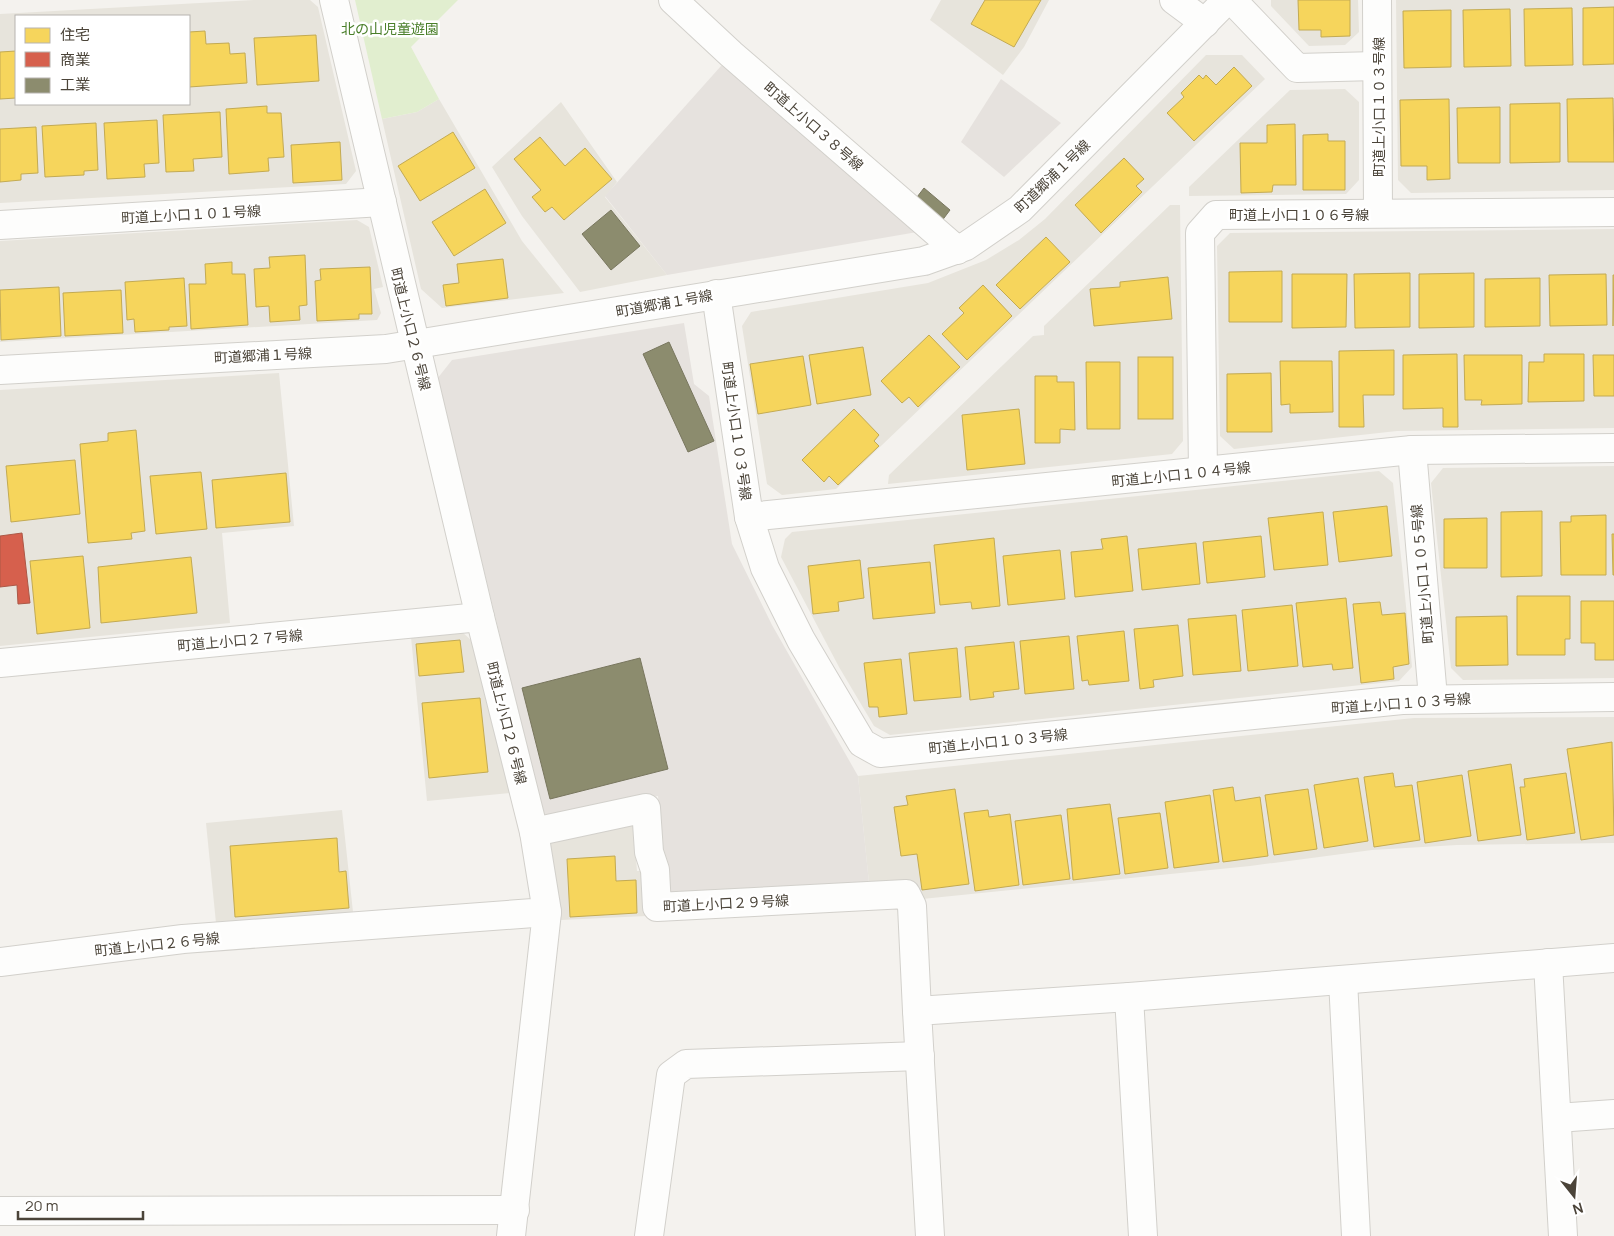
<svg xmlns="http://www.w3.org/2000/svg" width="1614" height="1236" viewBox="0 0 1614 1236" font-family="Manrope,'Noto Sans JP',sans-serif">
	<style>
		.residential { fill: #e7e4dc; fill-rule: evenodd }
		.industrial { fill: #e6e2de }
		.green { fill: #e1eecf }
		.homes { fill: #f6d55c; stroke: #c3aa52 }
		.shops { fill: #d6604d; stroke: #ac5847 }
		.industry { fill: #8c8c6e; stroke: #78765e }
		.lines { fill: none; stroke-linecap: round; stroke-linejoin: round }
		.minor-casing { stroke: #d2d0cb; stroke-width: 30 }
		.tertiary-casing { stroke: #d2d0cb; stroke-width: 30 }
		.minor { stroke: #fdfdfc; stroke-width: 28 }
		.tertiary { stroke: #fdfdfc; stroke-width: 28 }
		.labels { text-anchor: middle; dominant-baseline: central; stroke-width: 5; stroke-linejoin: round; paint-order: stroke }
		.park-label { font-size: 14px; fill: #4a7f2a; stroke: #fff }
		.street-label { font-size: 14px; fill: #4b4439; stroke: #fff }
	</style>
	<rect width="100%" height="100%" fill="#f4f2ee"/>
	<g class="residential">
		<path d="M 254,0 L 310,0 L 318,7 L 356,171 L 346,184 L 0,203 L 0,14 ZM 16,16 L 189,16 L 189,104 L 16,104 Z"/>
		<polygon points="941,0 1049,0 1024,47 1003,75 930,20"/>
		<polygon points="1271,0 1358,0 1359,32 1345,45 1309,46 1271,6"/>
		<polygon points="1396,0 1614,0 1614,190 1411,193 1398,180"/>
		<polygon points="1206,55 1242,55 1265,79 836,489 782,495 767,484 742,326 751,312 928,283 986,260 1019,240 1045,219"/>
		<polygon points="1345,89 1359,102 1359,180 1346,194 1189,196 1189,187 1290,90"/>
		<polygon points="439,99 522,241 564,293 442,308 421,289 382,119 417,112"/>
		<polygon points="561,102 617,182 605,197 667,275 580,292 522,216 492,167"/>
		<polygon points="1170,205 1180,205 1183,441 1172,454 888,484 889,475 1033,336 1044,335 1044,326"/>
		<polygon points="357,220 369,227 383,287 374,289 381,313 377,320 0,342 0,241"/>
		<polygon points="1614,229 1614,428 1397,431 1234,449 1220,436 1217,246 1230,233"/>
		<polygon points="279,373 294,526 222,533 230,623 0,646 0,390"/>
		<polygon points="1614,466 1614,678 1463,680 1451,668 1431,483 1443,468"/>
		<polygon points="1379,471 1393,483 1402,566 1412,667 1399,681 890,735 874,726 839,667 781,557 785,539 792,532"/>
		<polygon points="462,632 472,641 510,793 427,801 411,637"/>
		<polygon points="1614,717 1614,843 1457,845 1372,850 1250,866 922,899 914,881 869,883 858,776 1414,718"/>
		<polygon points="342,810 353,912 216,923 206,823"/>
		<polygon points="633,822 637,871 644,871 646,916 561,920 550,840"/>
	</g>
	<g class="industrial">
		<polygon points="729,57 929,230 667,275 605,196"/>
		<polygon points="1001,79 1061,123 1004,177 961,142"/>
		<polygon points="684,323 694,384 709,396 732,544 772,625 858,776 869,883 667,894 658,796 545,819 437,379 452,360"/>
	</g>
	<polygon class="green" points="355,0 458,0 411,47 439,99 417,112 382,119"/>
	<g class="homes">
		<polygon points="985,0 1041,0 1014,47 971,24"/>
		<polygon points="1298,0 1350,0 1350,36 1321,37 1321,30 1299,30"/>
		<polygon points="1614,7 1614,64 1583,65 1583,8"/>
		<polygon points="1572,8 1573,65 1525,66 1524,9"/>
		<polygon points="1510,9 1511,66 1464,67 1463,10"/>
		<polygon points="1451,10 1451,67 1404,68 1403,11"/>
		<polygon points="205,31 206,44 229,43 230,54 245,53 247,83 189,87 189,32"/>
		<polygon points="316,35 319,81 257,85 254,38"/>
		<polygon points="16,51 16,98 0,99 0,52"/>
		<polygon points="1234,67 1252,86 1194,141 1167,113 1184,97 1181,93 1199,75 1203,79 1206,75 1216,85"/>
		<polygon points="1613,98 1614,162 1568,162 1567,99"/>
		<polygon points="1449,99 1450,179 1427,180 1427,166 1401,166 1400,100"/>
		<polygon points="1560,103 1560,162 1510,163 1510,104"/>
		<polygon points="267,106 267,113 281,113 284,157 268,158 269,171 229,174 226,109"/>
		<polygon points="1500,107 1500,163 1458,163 1457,108"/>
		<polygon points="220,112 222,157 193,159 194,171 166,172 163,115"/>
		<polygon points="157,120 159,163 144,164 145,177 107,179 104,123"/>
		<polygon points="96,123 98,170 84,171 84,175 45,177 42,126"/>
		<polygon points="1295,124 1296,185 1273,185 1272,192 1241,193 1240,143 1267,143 1267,125"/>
		<polygon points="36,127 38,173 21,174 21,180 0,182 0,129"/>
		<polygon points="453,132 475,168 420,201 398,166"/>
		<polygon points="1328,134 1328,141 1345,141 1345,190 1303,190 1303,135"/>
		<polygon points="540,137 565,166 585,148 612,179 564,220 552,207 545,212 532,197 541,190 514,159"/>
		<polygon points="340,142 342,180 293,183 291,145"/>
		<polygon points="1124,158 1144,179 1136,186 1142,192 1101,233 1075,205"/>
		<polygon points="485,189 506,223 454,256 432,222"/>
		<polygon points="1046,237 1070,262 1020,309 996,285"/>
		<polygon points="305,255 307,305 299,306 300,320 270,322 269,306 256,307 254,269 270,268 269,257"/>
		<polygon points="503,259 508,298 446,306 443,285 459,283 457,264"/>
		<polygon points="232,262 232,274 245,274 248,325 191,329 189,284 206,284 205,264"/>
		<polygon points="370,267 372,314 359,314 359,319 317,321 315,281 321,280 320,269"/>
		<polygon points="1282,271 1282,322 1229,322 1229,272"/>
		<polygon points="1410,273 1410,327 1355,328 1354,274"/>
		<polygon points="1474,273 1474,327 1419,328 1419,274"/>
		<polygon points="1292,274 1347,274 1346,327 1292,328"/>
		<polygon points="1606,274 1607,325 1550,326 1549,275"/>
		<polygon points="1613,275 1614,275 1613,326"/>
		<polygon points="1168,277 1172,319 1094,326 1090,289 1120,287 1120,282"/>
		<polygon points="184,278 187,326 169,327 169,330 135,332 134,319 127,320 125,282"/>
		<polygon points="1540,278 1540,326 1485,327 1485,279"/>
		<polygon points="983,285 1012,316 967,360 942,334 964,313 959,308"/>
		<polygon points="59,287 61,336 1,340 0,290"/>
		<polygon points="121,290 123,333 65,336 63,293"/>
		<polygon points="929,335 960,367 918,407 909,397 902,403 881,381"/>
		<polygon points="863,347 871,395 817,404 809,355"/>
		<polygon points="1394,350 1394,395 1363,395 1364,427 1339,427 1339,351"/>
		<polygon points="1457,354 1458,427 1443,427 1443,408 1403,409 1403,355"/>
		<polygon points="1544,354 1584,354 1584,401 1528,402 1529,362 1544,362"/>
		<polygon points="1464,355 1522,355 1522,404 1481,405 1482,400 1465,400"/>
		<polygon points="1593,355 1614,355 1614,396 1594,396"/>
		<polygon points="803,356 811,405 758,414 750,364"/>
		<rect x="1138" y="357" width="35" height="62"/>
		<polygon points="1280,361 1332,361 1333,412 1290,413 1290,404 1281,405"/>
		<polygon points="1086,362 1120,362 1120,429 1087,429"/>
		<polygon points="1271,373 1272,432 1227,432 1227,374"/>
		<polygon points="1035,376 1057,376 1057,382 1074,382 1075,430 1060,429 1060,443 1035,443"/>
		<polygon points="854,409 879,435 874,441 879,446 838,485 829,476 824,482 802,460"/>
		<polygon points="1019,409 1025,464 967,470 962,415"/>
		<polygon points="136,430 145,531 131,533 132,539 88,543 80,444 108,441 108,433"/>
		<polygon points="75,460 80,514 11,522 6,466"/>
		<polygon points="201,472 207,529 156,534 150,476"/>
		<polygon points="286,473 290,522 216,528 212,480"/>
		<polygon points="1387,506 1392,556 1339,562 1333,512"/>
		<polygon points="1542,511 1542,576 1501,577 1501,512"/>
		<polygon points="1323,512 1328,565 1274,570 1268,518"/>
		<polygon points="1606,515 1606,575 1561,575 1560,522 1571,522 1571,516"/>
		<polygon points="1487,518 1487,568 1444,568 1444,519"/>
		<polygon points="1612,534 1614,534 1614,575 1613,575"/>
		<polygon points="1127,536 1133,591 1075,597 1071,552 1103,549 1101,539"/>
		<polygon points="1261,536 1265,577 1207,583 1203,542"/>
		<polygon points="994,538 1000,606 972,609 971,602 940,605 934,545"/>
		<polygon points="1196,543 1200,584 1142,590 1138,549"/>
		<polygon points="1060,550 1065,599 1008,605 1003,556"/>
		<polygon points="83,556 90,628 37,634 30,561"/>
		<polygon points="191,557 197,613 101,623 98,567"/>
		<polygon points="860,560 864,598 838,602 839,611 813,614 808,566"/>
		<polygon points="930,562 935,613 873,619 868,568"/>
		<polygon points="1517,596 1570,596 1570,639 1565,639 1565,655 1517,655"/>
		<polygon points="1346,598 1353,668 1333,670 1332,664 1303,667 1296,603"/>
		<polygon points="1581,601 1614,601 1614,660 1595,660 1595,643 1581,643"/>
		<polygon points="1380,602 1382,615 1405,613 1409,664 1393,667 1394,679 1361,683 1353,604"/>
		<polygon points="1292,605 1298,666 1248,671 1242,610"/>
		<polygon points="1236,615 1241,671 1193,675 1188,619"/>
		<polygon points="1507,616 1508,665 1456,666 1456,617"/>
		<polygon points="1178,625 1183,676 1153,680 1154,687 1140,689 1134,629"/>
		<polygon points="1124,631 1129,681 1089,685 1088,680 1082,681 1077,636"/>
		<polygon points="1069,636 1074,689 1025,694 1020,641"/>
		<polygon points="460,640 464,672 419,676 416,644"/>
		<polygon points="1014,642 1019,689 993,692 994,697 970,700 965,647"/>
		<polygon points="957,648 961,697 914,701 909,653"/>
		<polygon points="901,659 907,714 879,717 878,707 869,707 864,663"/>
		<polygon points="480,698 488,772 429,778 422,703"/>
		<polygon points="1612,742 1614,835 1581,840 1567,749"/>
		<polygon points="1511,764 1521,835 1478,841 1468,771"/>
		<polygon points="1393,773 1395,787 1412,785 1420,840 1374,847 1364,777"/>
		<polygon points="1566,773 1575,833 1527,840 1520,787 1525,787 1524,779"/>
		<polygon points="1462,775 1471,836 1425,843 1417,782"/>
		<polygon points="1358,778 1368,841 1324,848 1314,785"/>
		<polygon points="1233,787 1235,801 1260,797 1268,856 1223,862 1213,790"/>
		<polygon points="955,789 969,884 922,890 917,854 901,856 894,807 908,805 906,796"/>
		<polygon points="1308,789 1317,849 1274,855 1265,795"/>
		<polygon points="1210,795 1219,862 1174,868 1165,802"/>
		<polygon points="1110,804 1120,874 1073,880 1067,809"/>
		<polygon points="988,810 989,817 1010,814 1019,885 975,891 964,813"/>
		<polygon points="1160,813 1168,868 1125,874 1118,818"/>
		<polygon points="1061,815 1070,879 1023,885 1015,821"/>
		<polygon points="337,838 339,872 346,871 349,908 235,917 230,846"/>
		<polygon points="615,856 616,881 636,880 637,913 570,917 567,859"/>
	</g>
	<polygon class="shops" points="22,533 30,603 18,604 17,585 0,587 0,536"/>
	<g class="industry">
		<polygon points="924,188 950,210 941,222 914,201"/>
		<polygon points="611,210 640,246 611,270 582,234"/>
		<polygon points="669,342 714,441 688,452 643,354"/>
		<polygon points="640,658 668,769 550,799 522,688"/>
	</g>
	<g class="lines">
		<g class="minor-casing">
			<g id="minor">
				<polyline points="673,0 731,54 957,250"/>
				<polyline points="1174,0 1205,23"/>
				<polyline points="1232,0 1297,68 1377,66"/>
				<polyline points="1377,0 1378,213"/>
				<polyline points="0,225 382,202"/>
				<polyline points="716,294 749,517 765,568 801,640 862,743 880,753 1402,700 1614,697"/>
				<polyline points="1412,450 1433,698"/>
				<polyline points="1203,471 1200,233 1216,215 1614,212"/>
				<polyline points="749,517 1412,450 1614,448"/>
				<polyline points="0,663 480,617"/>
				<polyline points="534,832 646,808 649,852 655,870 657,907 906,894 912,906 917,1011"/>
				<polyline points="0,962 183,939 547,912 534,832 480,617 334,0"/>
				<polyline points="1548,963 1563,1236"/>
				<polyline points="1343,980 1356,1236"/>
				<polyline points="1129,997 1143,1236"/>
				<polyline points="1557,1118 1614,1114"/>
				<polyline points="0,1211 515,1210"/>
				<polyline points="511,1236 547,912"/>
				<polyline points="649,1236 671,1075 686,1064 920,1056"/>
				<polyline points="930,1236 917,1011 1129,997 1614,958"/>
			</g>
		</g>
		<g class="tertiary-casing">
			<polyline id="tertiary" points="0,370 386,349 924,261 966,246 1020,209 1227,0"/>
		</g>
		<use href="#minor" class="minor"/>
		<use href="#tertiary" class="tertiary"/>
	</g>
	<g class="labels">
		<g class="park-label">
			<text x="390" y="28">北の山児童遊園</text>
		</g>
		<g class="street-label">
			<text transform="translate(1378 107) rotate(-90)">町道上小口１０３号線</text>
			<text transform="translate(814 126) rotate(41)">町道上小口３８号線</text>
			<text transform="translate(1052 176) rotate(-44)">町道郷浦１号線</text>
			<text transform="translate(191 214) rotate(-3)">町道上小口１０１号線</text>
			<text x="1299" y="214">町道上小口１０６号線</text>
			<text transform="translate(664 303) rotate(-10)">町道郷浦１号線</text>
			<text transform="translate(411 329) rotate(76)">町道上小口２６号線</text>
			<text transform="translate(263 355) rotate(-3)">町道郷浦１号線</text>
			<text transform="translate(737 431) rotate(82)">町道上小口１０３号線</text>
			<text transform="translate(1181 474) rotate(-6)">町道上小口１０４号線</text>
			<text transform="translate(1422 574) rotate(-95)">町道上小口１０５号線</text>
			<text transform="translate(240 640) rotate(-5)">町道上小口２７号線</text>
			<text transform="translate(1401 703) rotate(-4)">町道上小口１０３号線</text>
			<text transform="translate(507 723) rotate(76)">町道上小口２６号線</text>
			<text transform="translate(998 741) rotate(-6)">町道上小口１０３号線</text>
			<text transform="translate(726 903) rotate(-3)">町道上小口２９号線</text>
			<text transform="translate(157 944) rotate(-6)">町道上小口２６号線</text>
		</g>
	</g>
	<rect x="15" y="15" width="175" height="90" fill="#ffffff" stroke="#b7b4b0"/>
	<rect x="25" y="28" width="25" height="15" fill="#f6d55c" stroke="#b7b4b0"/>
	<text x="60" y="40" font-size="15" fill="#4b4439">住宅</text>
	<rect x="25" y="52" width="25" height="15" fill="#d6604d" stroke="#b7b4b0"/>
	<text x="60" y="65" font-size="15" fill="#4b4439">商業</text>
	<rect x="25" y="78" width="25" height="15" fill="#8c8c6e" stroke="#b7b4b0"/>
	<text x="60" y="90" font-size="15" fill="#4b4439">工業</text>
	<g transform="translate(1574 1196) rotate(163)" stroke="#ffffff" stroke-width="4" paint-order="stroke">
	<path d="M0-4L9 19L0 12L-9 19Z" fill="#4b4439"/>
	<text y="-8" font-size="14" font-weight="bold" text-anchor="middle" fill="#4b4439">N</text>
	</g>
	<path d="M18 1211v8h125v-8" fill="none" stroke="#4b4439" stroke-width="2.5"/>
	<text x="25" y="1211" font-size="15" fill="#4b4439" stroke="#ffffff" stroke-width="4" paint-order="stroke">20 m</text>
</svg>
